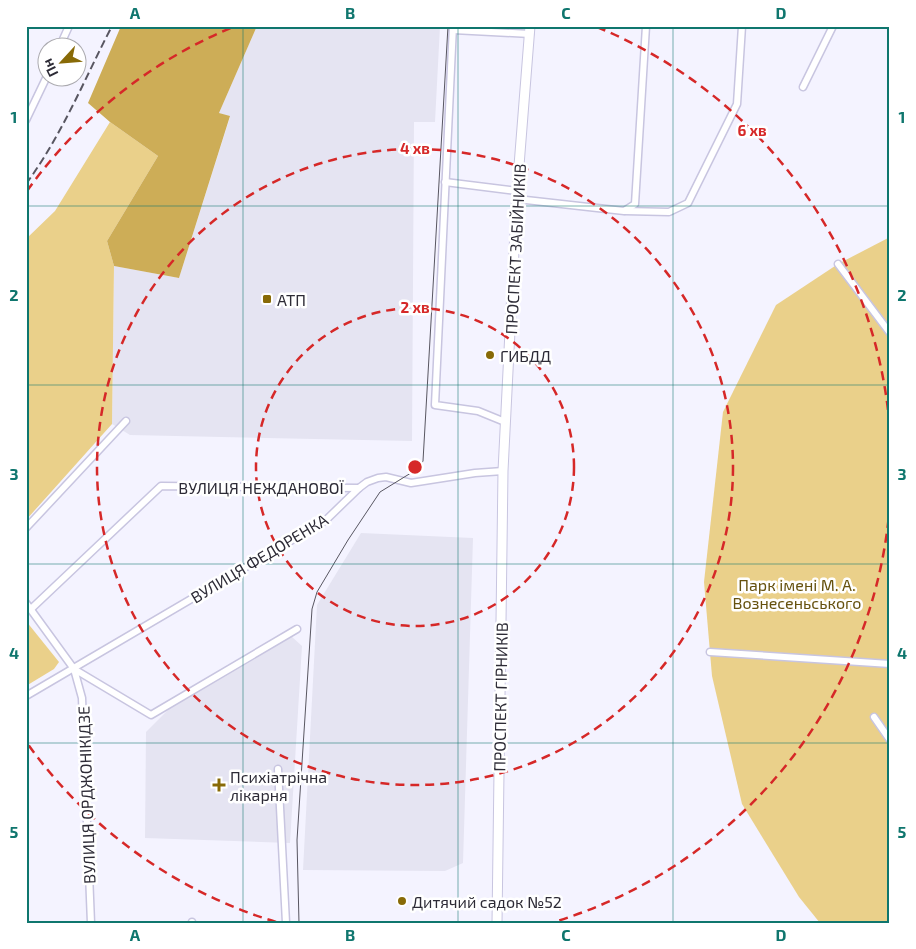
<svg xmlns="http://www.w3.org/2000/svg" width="916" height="949" viewBox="0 0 916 949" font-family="'Exo 2',sans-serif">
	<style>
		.built { fill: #e5e4f2 }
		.green { fill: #ead08a }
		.forest { fill: #cdad57 }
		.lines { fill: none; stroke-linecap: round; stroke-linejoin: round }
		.minor-casing { stroke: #c8c5e0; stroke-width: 9 }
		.major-casing { stroke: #c8c5e0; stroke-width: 11 }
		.minor { stroke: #fff; stroke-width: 6 }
		.major { stroke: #fff; stroke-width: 9 }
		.tram { stroke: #585661; stroke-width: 1 }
		.rail { stroke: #585661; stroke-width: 2; stroke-dasharray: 8 4; stroke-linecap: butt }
		.grid { fill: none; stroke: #0f766e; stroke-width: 1; stroke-opacity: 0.55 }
		.ring { fill: none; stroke: #d62828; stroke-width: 2.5; stroke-dasharray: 9 6 }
		.poi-dot { fill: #886a07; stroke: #fff; stroke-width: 2 }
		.labels { text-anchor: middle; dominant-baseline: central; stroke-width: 5; stroke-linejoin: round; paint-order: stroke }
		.street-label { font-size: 16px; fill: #2d2b36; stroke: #fff }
		.poi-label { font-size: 16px; fill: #2d2b36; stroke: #fff; text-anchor: start }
		.park-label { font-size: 16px; fill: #66510e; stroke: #fff }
		.centre { fill: #d62828; stroke: #fff; stroke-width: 2.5 }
		.ring-label { font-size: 15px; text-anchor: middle; font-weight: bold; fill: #d62828; stroke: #fff; stroke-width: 5; stroke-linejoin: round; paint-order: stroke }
		.neatline { fill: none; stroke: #0f766e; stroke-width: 2 }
		.grid-label { font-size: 16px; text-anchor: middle; font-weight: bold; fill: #0f766e }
	</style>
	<rect width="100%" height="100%" fill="#f4f3ff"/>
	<g class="built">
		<polygon points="257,26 440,26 435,122 414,122 412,441 130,435 112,424 114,266 179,278 230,117 219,113"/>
		<polygon points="361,533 473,538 463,863 445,871 303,870 317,605"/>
		<polygon points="291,636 302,646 290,843 145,838 146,732 169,709"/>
	</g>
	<g class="green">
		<polygon points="110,122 158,156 107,241 114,266 112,424 26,520 26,239 55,211"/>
		<polygon points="890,237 890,923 820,923 799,897 742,804 712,676 704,582 723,412 776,305 838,264"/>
		<polygon points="26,621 59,662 54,669 26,686"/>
	</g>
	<polygon class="forest" points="121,26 257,26 219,113 230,116 179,278 114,266 107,241 158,156 110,122 88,103"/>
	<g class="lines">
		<g class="minor-casing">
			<g id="minor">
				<polyline points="453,26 435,405 478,411 505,422"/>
				<polyline points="453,30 530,34"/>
				<polyline points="59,48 69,26"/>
				<polyline points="803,87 833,26"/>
				<polyline points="26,120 48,74"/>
				<polyline points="445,182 517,191"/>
				<polyline points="517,199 624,211 635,204 646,26"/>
				<polyline points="625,211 669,212 688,203 737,104 742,26"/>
				<polyline points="838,264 890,333"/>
				<polyline points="26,528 126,421"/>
				<polyline points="26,603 74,669 151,715 297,629"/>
				<polyline points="31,609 161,486 359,488"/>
				<polyline points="710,652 890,664"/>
				<polyline points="74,669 82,698 91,923"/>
				<polyline points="26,696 326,520 359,488 367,482 378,478 386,477 411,483 475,473 503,471"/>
				<polyline points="874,717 890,740"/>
				<polyline points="278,769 286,923"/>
				<polyline points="192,922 192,923"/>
			</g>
		</g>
		<g class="major-casing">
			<polyline id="major" points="497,923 503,471 517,191 530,26"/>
		</g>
		<use href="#minor" class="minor"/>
		<use href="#major" class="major"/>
		<polyline class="tram" points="299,923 297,840 312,609 317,592 348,540 380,492 419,468 423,461 448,26"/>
		<path class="rail" d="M 26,184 C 62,135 84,80 112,26"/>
	</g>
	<path class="grid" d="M 243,26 L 243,923M 458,26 L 458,923M 673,26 L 673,923M 26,206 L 890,206M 26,385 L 890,385M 26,564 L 890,564M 26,743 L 890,743"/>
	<g class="ring">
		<circle cx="415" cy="467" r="159"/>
		<circle cx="415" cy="467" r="318"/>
		<path d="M890 504A476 476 0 0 1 554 922M276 922A476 476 0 0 1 27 743M27 191A476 476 0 0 1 233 27M597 27A476 476 0 0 1 890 430"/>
	</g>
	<g class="poi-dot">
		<rect x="262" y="294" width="10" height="10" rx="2.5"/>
		<circle cx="490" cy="355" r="5"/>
		<path d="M216.5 777.5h5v5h5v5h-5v5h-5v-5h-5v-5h5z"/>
		<circle cx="402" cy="901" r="5"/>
	</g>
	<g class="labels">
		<g class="street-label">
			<text transform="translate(515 249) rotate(-87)">ПРОСПЕКТ ЗАБІЙНИКІВ</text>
			<text x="261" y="487">ВУЛИЦЯ НЕЖДАНОВОЇ</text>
			<text transform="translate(259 558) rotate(-31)">ВУЛИЦЯ ФЕДОРЕНКА</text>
			<text transform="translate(500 697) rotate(-89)">ПРОСПЕКТ ГІРНИКІВ</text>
			<text transform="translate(86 795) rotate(-92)">ВУЛИЦЯ ОРДЖОНІКІДЗЕ</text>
		</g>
		<g class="poi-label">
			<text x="277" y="299">АТП</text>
			<text x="500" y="355">ГИБДД</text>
			<text x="230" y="776">Психіатрічна<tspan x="230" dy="18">лікарня</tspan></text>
			<text x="412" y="901">Дитячий садок №52</text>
		</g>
		<g class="park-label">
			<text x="797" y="584">Парк імені М. А.<tspan x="797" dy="18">Вознесеньського</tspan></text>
		</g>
	</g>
	<circle cx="415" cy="467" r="8" class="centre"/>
	<g class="ring-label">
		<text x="752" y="136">6 хв</text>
		<text x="415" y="154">4 хв</text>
		<text x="415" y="313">2 хв</text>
	</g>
	<rect width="916" height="949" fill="none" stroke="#ffffff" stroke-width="55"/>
	<g transform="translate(62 62) rotate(244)"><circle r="24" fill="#ffffff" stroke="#abaaaf"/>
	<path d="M0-4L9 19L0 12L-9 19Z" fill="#886a07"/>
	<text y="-8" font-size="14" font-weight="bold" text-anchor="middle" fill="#2d2b36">Пн</text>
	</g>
	<rect x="28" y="28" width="860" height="894" class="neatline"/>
	<g class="grid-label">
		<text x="135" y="19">A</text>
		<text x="350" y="19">B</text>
		<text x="566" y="19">C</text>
		<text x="781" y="19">D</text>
		<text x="14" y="123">1</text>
		<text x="902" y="123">1</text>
		<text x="14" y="301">2</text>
		<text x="902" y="301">2</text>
		<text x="14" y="480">3</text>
		<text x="902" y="480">3</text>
		<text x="14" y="659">4</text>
		<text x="902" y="659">4</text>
		<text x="14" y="838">5</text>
		<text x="902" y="838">5</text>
		<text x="135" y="941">A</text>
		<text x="350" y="941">B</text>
		<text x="566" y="941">C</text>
		<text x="781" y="941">D</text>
	</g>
</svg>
